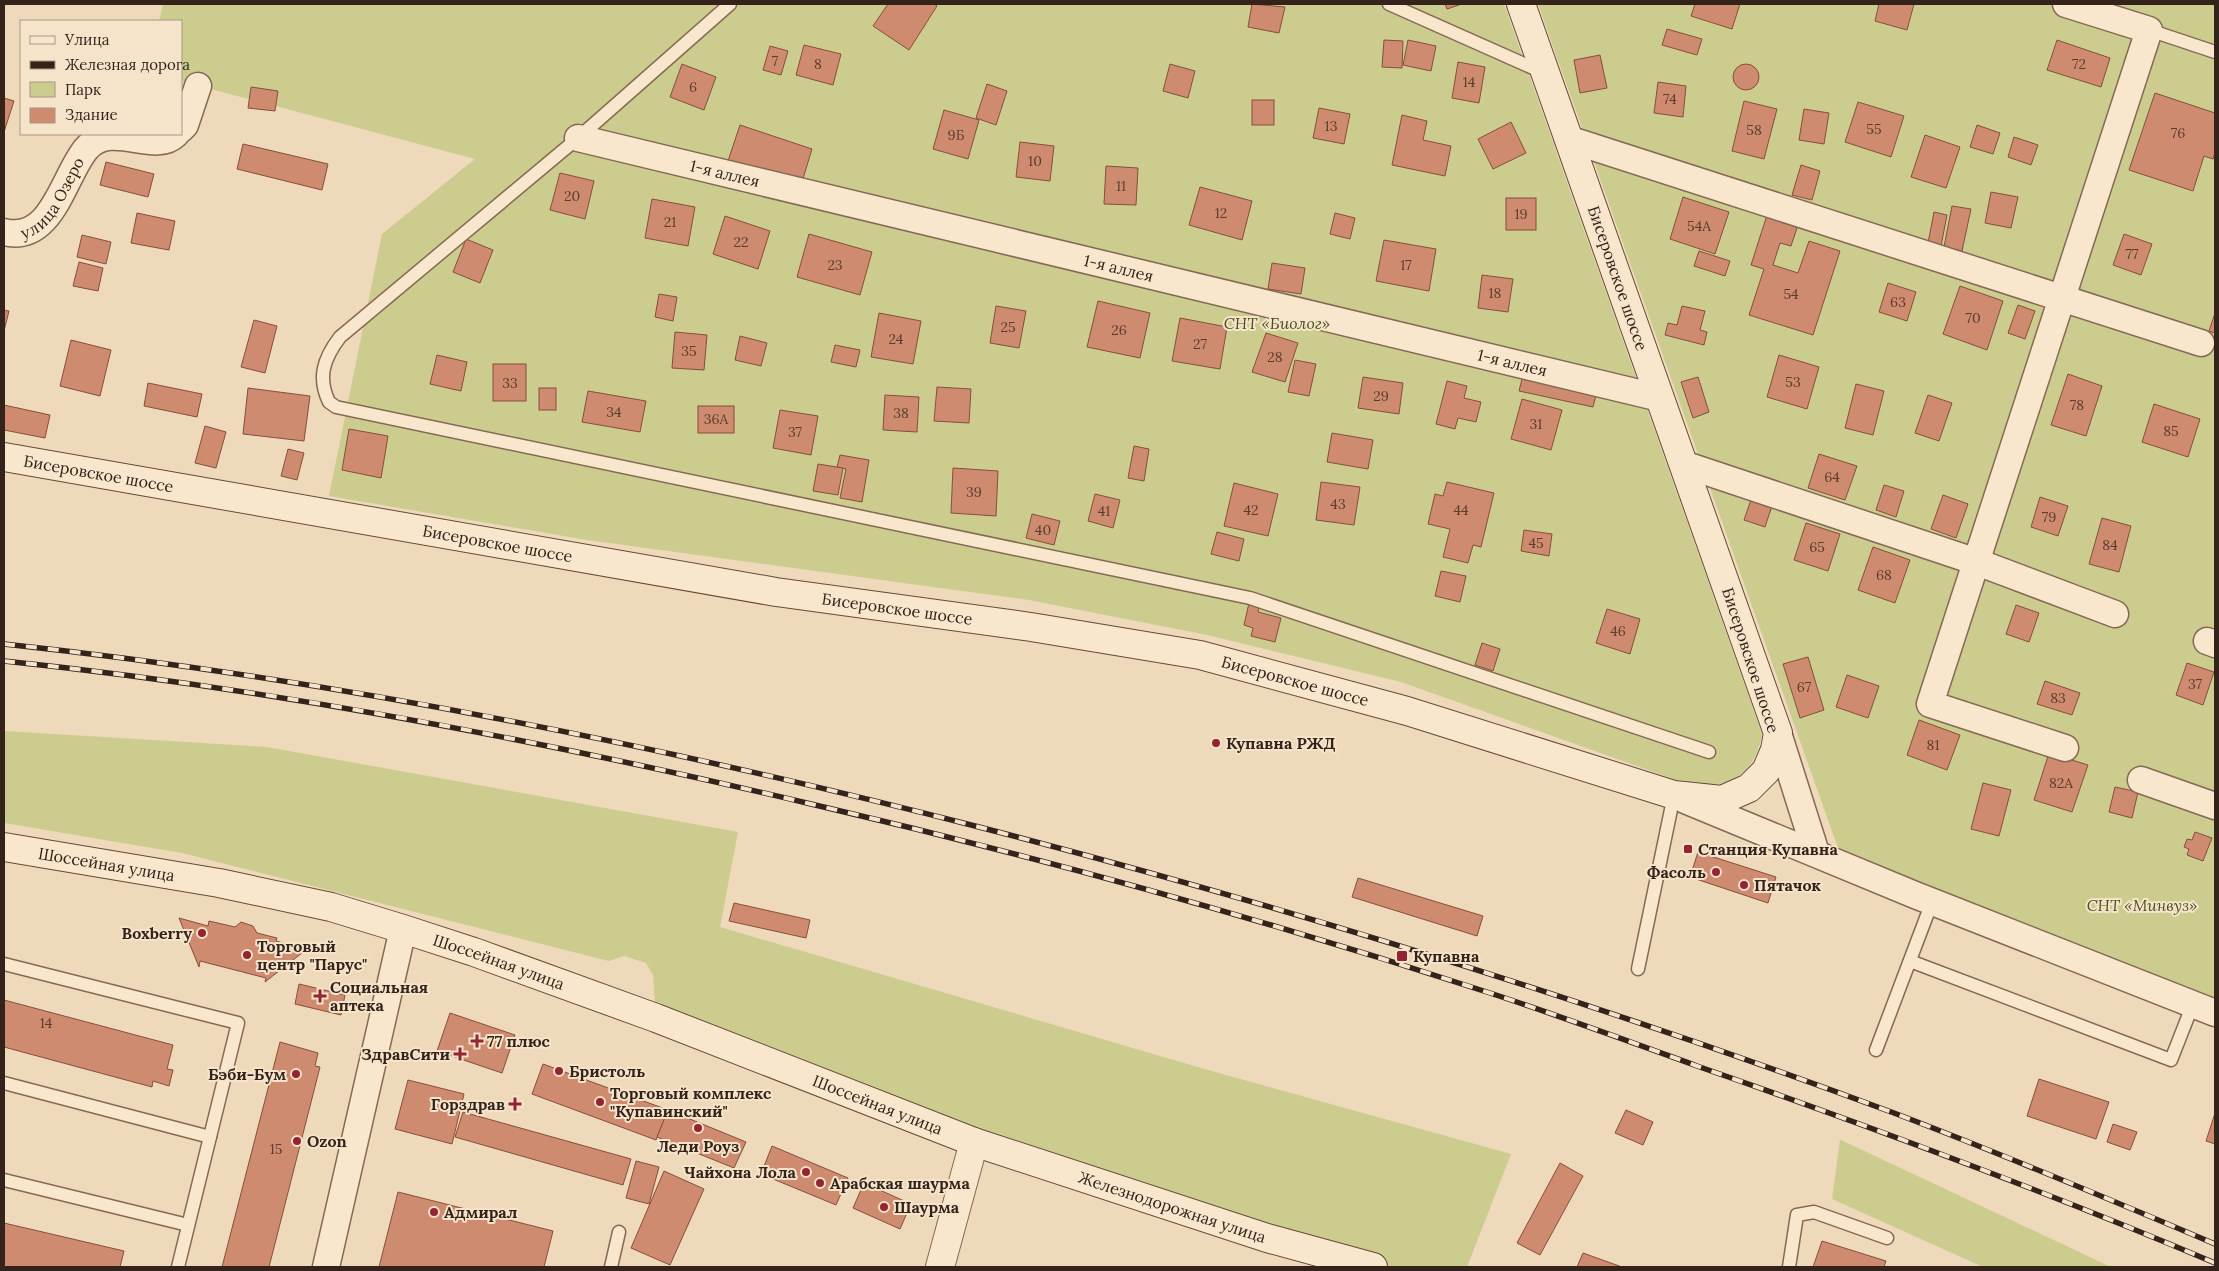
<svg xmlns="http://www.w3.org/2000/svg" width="2219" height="1271" viewBox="0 0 2219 1271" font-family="Lora,serif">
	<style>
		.green { fill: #cccc8f }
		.building { fill: #ce8b6f; stroke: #854f3a }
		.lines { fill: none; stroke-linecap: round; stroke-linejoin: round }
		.service-casing { stroke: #856954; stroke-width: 15 }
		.minor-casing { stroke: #856954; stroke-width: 29 }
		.tertiary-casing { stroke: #856954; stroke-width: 30 }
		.secondary-casing { stroke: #674a38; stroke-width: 30 }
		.service { stroke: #f9e7cd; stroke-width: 12 }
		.minor { stroke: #f9e7cd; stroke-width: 26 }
		.tertiary { stroke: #f9e7cd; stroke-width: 28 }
		.secondary { stroke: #f9e7cd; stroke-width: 28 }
		.rail-casing { stroke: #34231a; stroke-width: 5.5 }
		.rail { stroke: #f6e4ca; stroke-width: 4; stroke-dasharray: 11; stroke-linecap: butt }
		.poi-dot { fill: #952332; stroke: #f6e4ca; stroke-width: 2 }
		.labels { text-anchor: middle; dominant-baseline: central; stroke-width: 4; stroke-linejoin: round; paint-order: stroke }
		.number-label { font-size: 14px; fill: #5a3d2f }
		.street-label { font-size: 16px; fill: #34231a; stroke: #f6e4ca }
		.park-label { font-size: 16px; font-style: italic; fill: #4a5120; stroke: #f6e4ca }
		.poi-label { font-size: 16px; font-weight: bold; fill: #34231a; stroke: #f6e4ca; text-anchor: start }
	</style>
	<rect width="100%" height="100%" fill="#eed9ba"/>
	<g class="green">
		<path d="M 163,4 L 1504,4 L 1762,734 C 1758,758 1745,780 1719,784 C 1706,786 1689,781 1676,780 L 1401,682 L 1207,635 L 1029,600 L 587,540 L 329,496 L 382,234 L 475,159 L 181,81 L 181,21 L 159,21 Z"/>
		<polygon points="1538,4 2215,4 2215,1013 1844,865"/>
		<polygon points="4,731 267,747 738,832 720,927 1201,1068 1511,1154 1467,1267 1373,1267 656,1018 653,975 646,963 624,956 609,961 182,853 4,823"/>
		<polygon points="1840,1140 1841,1140 2111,1267 1983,1267 1832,1199"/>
	</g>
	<g class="building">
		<polygon points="888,4 934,4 937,6 909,50 873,26"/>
		<polygon points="1252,4 1285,7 1279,33 1248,27"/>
		<polygon points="1445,4 1462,4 1447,9"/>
		<polygon points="1695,4 1740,4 1732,29 1691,16"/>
		<polygon points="1879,4 1914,4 1907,30 1875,21"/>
		<polygon points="1667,29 1702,39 1697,55 1662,45"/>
		<polygon points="1384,40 1403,41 1402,68 1382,67"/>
		<polygon points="1408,40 1436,46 1431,71 1403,65"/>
		<polygon points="2057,40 2110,58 2101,87 2047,70"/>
		<polygon points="804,45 841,54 833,85 796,75"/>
		<polygon points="770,46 788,51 781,75 763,70"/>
		<polygon points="1600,55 1607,88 1580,93 1574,60"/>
		<polygon points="1458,62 1485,67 1479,103 1452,98"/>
		<circle cx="1746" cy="77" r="13"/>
		<polygon points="682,64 716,77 704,110 670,97"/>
		<polygon points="1170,64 1195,71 1188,98 1163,91"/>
		<polygon points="1658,82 1686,86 1683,117 1654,113"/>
		<polygon points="987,84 1007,91 996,125 976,118"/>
		<polygon points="251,87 278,91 275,111 248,108"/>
		<polygon points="2155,93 2215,113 2215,153 2213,159 2204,156 2193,191 2129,170"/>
		<polygon points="4,98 14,101 4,132"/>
		<rect x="1252" y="100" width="22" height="25"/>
		<polygon points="1744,101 1777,109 1764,159 1732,151"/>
		<polygon points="1858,102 1904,116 1891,157 1845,142"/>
		<polygon points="1319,108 1350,114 1344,144 1313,138"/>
		<polygon points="1804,109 1829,113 1824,144 1799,140"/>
		<polygon points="944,110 979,120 968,159 933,149"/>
		<polygon points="1402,115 1427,121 1423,140 1451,146 1445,176 1392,165"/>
		<polygon points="1511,122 1526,153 1493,169 1478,139"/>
		<polygon points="740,125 812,149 801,185 728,161"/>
		<polygon points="1977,125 2000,133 1993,154 1970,147"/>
		<polygon points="1925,135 1960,147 1946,188 1911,177"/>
		<polygon points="2014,137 2038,145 2031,165 2008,157"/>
		<polygon points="1020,142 1054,146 1050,181 1016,177"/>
		<polygon points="243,144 328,164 322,190 237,169"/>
		<polygon points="106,162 154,174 148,197 100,185"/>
		<polygon points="1801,165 1820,171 1812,200 1792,195"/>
		<polygon points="1106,166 1138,168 1136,205 1104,204"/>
		<polygon points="560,173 594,181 585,219 550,210"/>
		<polygon points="1200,187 1252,201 1242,240 1189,225"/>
		<polygon points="1991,192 2018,197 2011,228 1985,223"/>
		<polygon points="1683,197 1729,212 1715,254 1670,239"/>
		<rect x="1506" y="198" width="30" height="32"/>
		<polygon points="652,199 695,207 688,246 645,238"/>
		<polygon points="1952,206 1971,209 1962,251 1944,247"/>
		<polygon points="1934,212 1947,215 1941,246 1928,243"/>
		<polygon points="137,213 175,221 169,250 131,243"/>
		<polygon points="1335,213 1355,218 1350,239 1330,234"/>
		<polygon points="1767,215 1798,225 1791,246 1780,243 1773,265 1798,273 1809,241 1840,251 1813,335 1749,315 1764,269 1751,265"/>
		<polygon points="725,216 770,231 758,269 713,254"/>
		<polygon points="809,234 872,252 860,295 797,277"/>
		<polygon points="2124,234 2152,244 2141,275 2113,265"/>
		<polygon points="82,235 111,242 106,264 77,257"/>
		<polygon points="466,239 493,250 480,283 453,272"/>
		<polygon points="1384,240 1436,249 1429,291 1376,281"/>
		<polygon points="1699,251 1730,261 1725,276 1694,266"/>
		<polygon points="79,262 103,268 98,291 73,286"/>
		<polygon points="1272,263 1305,268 1301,294 1268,289"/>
		<polygon points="1482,275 1513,279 1508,312 1478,308"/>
		<polygon points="1888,283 1916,292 1907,321 1879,312"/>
		<polygon points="1960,286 2003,301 1987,350 1943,334"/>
		<polygon points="659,294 677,297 673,321 655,317"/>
		<polygon points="1098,301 1150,313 1140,358 1087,347"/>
		<polygon points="2018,305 2035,311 2025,339 2008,333"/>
		<polygon points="996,306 1026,311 1019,348 990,343"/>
		<polygon points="1682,306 1705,311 1700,330 1707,332 1704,345 1665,335 1668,323 1677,325"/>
		<polygon points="4,310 9,311 4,331"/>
		<polygon points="879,313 921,321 913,364 871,357"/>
		<polygon points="2215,313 2215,333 2209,331"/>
		<polygon points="1180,318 1227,327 1220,369 1172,361"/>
		<polygon points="254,320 277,326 265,373 241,367"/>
		<polygon points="675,332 707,335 704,370 672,368"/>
		<polygon points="1266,333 1298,343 1285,382 1252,372"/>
		<polygon points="740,336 767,343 761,366 735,360"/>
		<polygon points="71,340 111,350 100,396 60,386"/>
		<polygon points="835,345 860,350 856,367 831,362"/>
		<polygon points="437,355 467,362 461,391 430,384"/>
		<polygon points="1779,355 1819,367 1807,409 1767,397"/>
		<polygon points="1295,360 1316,364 1309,396 1288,392"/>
		<rect x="493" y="364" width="33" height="37"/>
		<polygon points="1524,371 1598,387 1593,407 1519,391"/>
		<polygon points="2068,374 2102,386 2086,436 2051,425"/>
		<polygon points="1363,377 1403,383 1399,414 1358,408"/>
		<polygon points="1698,377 1709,412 1693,418 1681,382"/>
		<polygon points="1447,381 1467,386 1464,398 1481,402 1476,422 1458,418 1455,429 1436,424"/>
		<polygon points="148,383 202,394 197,417 144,406"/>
		<polygon points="1856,384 1884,391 1873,435 1845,428"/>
		<polygon points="937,387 971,389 969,423 934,421"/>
		<polygon points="248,388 310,396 304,441 243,434"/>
		<rect x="539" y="388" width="17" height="22"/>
		<polygon points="588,391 646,401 640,432 582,422"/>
		<polygon points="885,395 919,397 917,432 883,430"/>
		<polygon points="1928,395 1952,403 1939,441 1915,433"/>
		<polygon points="1522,399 1562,410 1551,450 1511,439"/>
		<polygon points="2154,404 2200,419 2188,457 2142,442"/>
		<polygon points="4,405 50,415 45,438 4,430"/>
		<rect x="698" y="406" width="36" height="27"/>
		<polygon points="780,410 818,416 811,455 773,448"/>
		<polygon points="205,426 226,432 216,468 195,463"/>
		<polygon points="349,429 388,436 381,478 342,470"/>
		<polygon points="1332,433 1373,440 1368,469 1327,462"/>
		<polygon points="1134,446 1149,449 1144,481 1128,478"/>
		<polygon points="288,449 304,453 297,480 281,476"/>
		<polygon points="1819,454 1857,466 1845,500 1808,488"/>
		<polygon points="840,455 869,460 862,502 840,498 846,469 837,467"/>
		<polygon points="818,464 843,468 838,495 813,491"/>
		<polygon points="953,468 998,471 996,516 951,513"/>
		<polygon points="1321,482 1360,487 1354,525 1316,520"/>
		<polygon points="1447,482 1494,493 1481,547 1473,545 1468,563 1443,557 1450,529 1428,524 1435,494 1443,496"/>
		<polygon points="1234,483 1278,494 1268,536 1224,526"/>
		<polygon points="1884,485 1904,491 1896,517 1876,510"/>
		<polygon points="1095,494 1120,500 1113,528 1088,521"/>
		<polygon points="1753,494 1774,500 1765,527 1744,520"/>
		<polygon points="1943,495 1968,504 1956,538 1931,529"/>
		<polygon points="2040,497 2068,506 2058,536 2031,527"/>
		<polygon points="1032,514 1060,521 1054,545 1026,538"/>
		<polygon points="2102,518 2131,526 2119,572 2089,564"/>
		<polygon points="1806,523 1840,534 1828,571 1794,560"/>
		<polygon points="1524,530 1552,534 1549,556 1521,551"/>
		<polygon points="1217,532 1244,539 1239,561 1211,554"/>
		<polygon points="1873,547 1910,560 1895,603 1858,590"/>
		<polygon points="1441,571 1466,576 1460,602 1435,596"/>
		<polygon points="1249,603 1259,605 1258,612 1281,618 1275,642 1251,636 1253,628 1244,625"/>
		<polygon points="2016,605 2039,613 2029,642 2006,634"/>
		<polygon points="1607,609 1640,619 1630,654 1596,643"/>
		<polygon points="1482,643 1500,649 1493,671 1475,665"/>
		<polygon points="1808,657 1824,710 1800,718 1783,664"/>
		<polygon points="2187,663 2214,672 2203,705 2176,695"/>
		<polygon points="1847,675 1879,686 1868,718 1836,707"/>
		<polygon points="2045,681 2080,693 2072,715 2037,704"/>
		<polygon points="1919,720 1960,735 1947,770 1907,755"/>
		<polygon points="2049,753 2088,765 2072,812 2034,800"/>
		<polygon points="1983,783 2011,790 1999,836 1971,829"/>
		<polygon points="2115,787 2138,792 2132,818 2109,812"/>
		<polygon points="2195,832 2212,838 2203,861 2187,855 2189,849 2184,847 2187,839 2192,840"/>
		<polygon points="1698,852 1776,877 1768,903 1690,877"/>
		<polygon points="1358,878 1483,916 1477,936 1352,897"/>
		<polygon points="734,903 810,920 806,938 729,921"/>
		<polygon points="179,918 208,926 209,921 235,927 241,922 253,926 257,933 277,938 276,941 307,949 265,982 266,978 200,961 199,967"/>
		<polygon points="299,984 345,995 341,1015 295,1004"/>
		<polygon points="4,1000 173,1045 167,1069 173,1070 169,1086 153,1081 152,1087 4,1047"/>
		<polygon points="450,1013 515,1035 502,1073 437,1051"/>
		<polygon points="280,1042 318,1053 315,1066 320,1067 269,1267 222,1267"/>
		<polygon points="543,1064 668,1110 656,1140 532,1094"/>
		<polygon points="2039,1079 2109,1102 2096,1139 2027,1116"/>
		<polygon points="408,1080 464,1094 452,1144 395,1129"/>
		<polygon points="668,1110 746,1142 734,1168 657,1137"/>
		<polygon points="1626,1110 1653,1122 1643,1145 1615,1133"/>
		<polygon points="463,1112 631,1159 623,1185 455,1137"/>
		<polygon points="2215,1113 2215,1144 2206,1141"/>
		<polygon points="2113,1124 2137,1132 2130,1150 2107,1142"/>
		<polygon points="772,1146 848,1178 836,1205 761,1174"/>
		<polygon points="636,1161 659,1167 649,1204 626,1198"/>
		<polygon points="1560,1163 1583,1176 1540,1255 1517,1243"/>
		<polygon points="664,1171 704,1189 670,1265 631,1248"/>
		<polygon points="864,1183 911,1204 900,1229 853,1208"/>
		<polygon points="398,1192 553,1231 544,1267 379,1267"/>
		<polygon points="4,1223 124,1251 120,1267 4,1267"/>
		<polygon points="1822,1241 1886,1261 1884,1267 1813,1267"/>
		<polygon points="1583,1253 1622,1267 1577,1267"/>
	</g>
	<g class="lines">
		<g class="service-casing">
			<g id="service">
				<path d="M 730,4 L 578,138 L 340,337 C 324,358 317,377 329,402 L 336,407 L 1250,598 L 1709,752"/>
				<polyline points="1389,4 1542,72"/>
				<polyline points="2149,30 2215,52"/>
				<polyline points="1910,961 2171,1060 2193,1004"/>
				<polyline points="4,964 238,1023 178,1267"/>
				<polyline points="1638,969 1674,795"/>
				<polyline points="1876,1050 1932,902"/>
				<polyline points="4,1083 210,1137"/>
				<polyline points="4,1180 188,1225"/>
				<polyline points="611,1267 619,1232"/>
				<polyline points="1789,1267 1797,1215 1814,1212 1887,1238"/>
			</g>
		</g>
		<g class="minor-casing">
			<g id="minor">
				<polyline points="181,129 185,125 198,86"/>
				<path id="s1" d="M 578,138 L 1660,398"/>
				<polyline points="1568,139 2201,343"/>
				<path id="s2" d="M 4,232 C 52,244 63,177 86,149 C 112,119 154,156 176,134"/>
				<polyline points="1683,464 1977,562 2115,614"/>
				<polyline points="2207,641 2215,644"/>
				<polyline points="1778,733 1816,853"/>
				<polyline points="2065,748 1930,704 2149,30 2066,4"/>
				<polyline points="2141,780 2215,806"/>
				<polyline points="1685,800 1915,895 2215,1013"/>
				<polyline points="326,1267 403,929"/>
			</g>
		</g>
		<g class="tertiary-casing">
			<polyline id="tertiary" points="940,1267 974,1142"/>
		</g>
		<g class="secondary-casing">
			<g id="secondary">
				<path id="s3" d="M 4,457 L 776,592 L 1031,627 L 1200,655 L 1407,711 L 1674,795 L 1722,800 L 1749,788 L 1766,771 L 1775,750 L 1778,733 L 1521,4"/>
				<path id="s4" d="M 4,847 L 219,883 L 331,907 L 403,929 L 474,952 L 656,1018 L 974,1142 L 1267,1238 L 1373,1267"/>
			</g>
		</g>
		<use href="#service" class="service"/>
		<use href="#minor" class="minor"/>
		<use href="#tertiary" class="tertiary"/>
		<use href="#secondary" class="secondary"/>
		<g class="rail-casing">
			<g id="rail">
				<path d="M 4,644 C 333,679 659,745 979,827 C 1288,907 1595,1002 1894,1113 C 2002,1154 2109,1199 2215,1244"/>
				<path d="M 4,661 C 276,689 545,741 811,804 C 1040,857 1266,920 1490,993 C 1560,1016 1628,1041 1697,1066 C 1872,1127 2045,1191 2215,1263"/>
			</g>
		</g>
		<use href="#rail" class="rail"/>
	</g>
	<g class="poi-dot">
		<circle cx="1216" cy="743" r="5"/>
		<rect x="1683" y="844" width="10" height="10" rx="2.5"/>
		<circle cx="1716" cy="872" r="5"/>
		<circle cx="1744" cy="885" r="5"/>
		<circle cx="202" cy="933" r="5"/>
		<circle cx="247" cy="955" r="5"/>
		<rect x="1396" y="950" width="12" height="12" rx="2.5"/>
		<path d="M317.5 988.5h5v5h5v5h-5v5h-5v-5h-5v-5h5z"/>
		<path d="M474.5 1033.5h5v5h5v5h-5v5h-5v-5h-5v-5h5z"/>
		<path d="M457.5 1046.5h5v5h5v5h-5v5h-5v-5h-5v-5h5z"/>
		<circle cx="559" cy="1071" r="5"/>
		<circle cx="296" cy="1074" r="5"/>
		<circle cx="600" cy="1102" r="5"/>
		<path d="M512.5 1096.5h5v5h5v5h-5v5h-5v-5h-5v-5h5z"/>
		<circle cx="698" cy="1128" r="5"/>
		<circle cx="297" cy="1141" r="5"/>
		<circle cx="806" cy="1172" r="5"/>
		<circle cx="820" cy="1183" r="5"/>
		<circle cx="884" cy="1207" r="5"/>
		<circle cx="434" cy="1212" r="5"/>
	</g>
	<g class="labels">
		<g class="number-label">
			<text x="775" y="61">7</text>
			<text x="818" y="64">8</text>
			<text x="2079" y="64">72</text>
			<text x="1469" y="82">14</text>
			<text x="693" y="87">6</text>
			<text x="1670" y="99">74</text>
			<text x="1331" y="126">13</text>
			<text x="1874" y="129">55</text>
			<text x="1754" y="130">58</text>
			<text x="2178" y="133">76</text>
			<text x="956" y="135">9Б</text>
			<text x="1035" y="161">10</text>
			<text x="1121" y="186">11</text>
			<text x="572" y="196">20</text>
			<text x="1221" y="213">12</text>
			<text x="1521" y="214">19</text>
			<text x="670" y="222">21</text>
			<text x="1699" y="226">54А</text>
			<text x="741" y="242">22</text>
			<text x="2132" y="254">77</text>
			<text x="835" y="265">23</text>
			<text x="1406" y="265">17</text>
			<text x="1495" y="293">18</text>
			<text x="1791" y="294">54</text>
			<text x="1898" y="302">63</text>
			<text x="1973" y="318">70</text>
			<text x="1008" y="327">25</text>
			<text x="1119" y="330">26</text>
			<text x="896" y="339">24</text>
			<text x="1200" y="344">27</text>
			<text x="689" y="351">35</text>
			<text x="1275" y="357">28</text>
			<text x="1793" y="382">53</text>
			<text x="510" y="383">33</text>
			<text x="1381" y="396">29</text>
			<text x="2077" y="405">78</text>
			<text x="614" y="412">34</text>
			<text x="901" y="413">38</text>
			<text x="716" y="419">36А</text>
			<text x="1536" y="424">31</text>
			<text x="2171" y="431">85</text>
			<text x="795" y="432">37</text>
			<text x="1832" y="477">64</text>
			<text x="974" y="492">39</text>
			<text x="1338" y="504">43</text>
			<text x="1251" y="510">42</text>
			<text x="1461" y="510">44</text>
			<text x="1104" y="511">41</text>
			<text x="2049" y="517">79</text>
			<text x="1043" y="530">40</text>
			<text x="1536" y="543">45</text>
			<text x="2110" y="545">84</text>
			<text x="1817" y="547">65</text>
			<text x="1884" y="575">68</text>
			<text x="1618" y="631">46</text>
			<text x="2195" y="684">37</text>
			<text x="1804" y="687">67</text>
			<text x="2058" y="698">83</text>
			<text x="1933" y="745">81</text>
			<text x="2061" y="783">82А</text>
			<text x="46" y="1023">14</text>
			<text x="276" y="1149">15</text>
		</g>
		<g class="street-label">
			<text stroke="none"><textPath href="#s1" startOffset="151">1-я аллея</textPath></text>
			<text stroke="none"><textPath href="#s2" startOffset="66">улица Озеро</textPath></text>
			<text stroke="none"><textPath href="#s1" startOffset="556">1-я аллея</textPath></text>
			<text transform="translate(1618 278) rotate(71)">Бисеровское шоссе</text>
			<text stroke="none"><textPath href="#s1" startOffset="961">1-я аллея</textPath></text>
			<text stroke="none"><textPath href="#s3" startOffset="96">Бисеровское шоссе</textPath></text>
			<text stroke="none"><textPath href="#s3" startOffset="501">Бисеровское шоссе</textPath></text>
			<text stroke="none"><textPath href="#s3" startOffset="906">Бисеровское шоссе</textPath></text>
			<text transform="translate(1751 660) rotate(72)">Бисеровское шоссе</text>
			<text stroke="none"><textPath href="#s3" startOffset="1311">Бисеровское шоссе</textPath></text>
			<text stroke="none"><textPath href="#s4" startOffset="104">Шоссейная улица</textPath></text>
			<text stroke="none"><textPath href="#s4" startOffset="509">Шоссейная улица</textPath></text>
			<text stroke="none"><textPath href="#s4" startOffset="914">Шоссейная улица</textPath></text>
			<text stroke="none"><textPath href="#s4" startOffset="1226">Железнодорожная улица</textPath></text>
		</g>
		<g class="park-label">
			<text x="1277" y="323">СНТ «Биолог»</text>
			<text x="2142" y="905">СНТ «Минвуз»</text>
		</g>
		<g class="poi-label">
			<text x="1226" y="743">Купавна РЖД</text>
			<text x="1698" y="849">Станция Купавна</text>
			<text x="1706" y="872" text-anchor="end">Фасоль</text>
			<text x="1754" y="885">Пятачок</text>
			<text x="192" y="933" text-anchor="end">Boxberry</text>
			<text x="257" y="946">Торговый<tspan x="257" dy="18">центр "Парус"</tspan></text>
			<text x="1413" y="956">Купавна</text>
			<text x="330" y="987">Социальная<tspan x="330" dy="18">аптека</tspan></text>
			<text x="487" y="1041">77 плюс</text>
			<text x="450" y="1054" text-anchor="end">ЗдравСити</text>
			<text x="569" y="1071">Бристоль</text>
			<text x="286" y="1074" text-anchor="end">Бэби-Бум</text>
			<text x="610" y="1093">Торговый комплекс<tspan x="610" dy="18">"Купавинский"</tspan></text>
			<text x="505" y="1104" text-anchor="end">Горздрав</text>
			<text x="307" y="1141">Ozon</text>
			<text x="698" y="1146" text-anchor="middle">Леди Роуз</text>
			<text x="796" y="1172" text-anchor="end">Чайхона Лола</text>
			<text x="830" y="1183">Арабская шаурма</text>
			<text x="894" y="1207">Шаурма</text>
			<text x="444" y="1212">Адмирал</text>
		</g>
	</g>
	<rect width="2219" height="1271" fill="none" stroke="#34231a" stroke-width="10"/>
	<rect x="20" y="20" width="162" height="115" fill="#f6e4ca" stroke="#a89784"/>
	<rect x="30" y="36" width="25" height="8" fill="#f9e7cd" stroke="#a89784"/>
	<text x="65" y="45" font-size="15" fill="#34231a">Улица</text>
	<rect x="30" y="61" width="25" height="8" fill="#34231a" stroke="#a89784"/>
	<text x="65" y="70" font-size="15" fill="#34231a">Железная дорога</text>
	<rect x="30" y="82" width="25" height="15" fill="#cccc8f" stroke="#a89784"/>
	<text x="65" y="95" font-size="15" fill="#34231a">Парк</text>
	<rect x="30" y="108" width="25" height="15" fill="#ce8b6f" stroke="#a89784"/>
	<text x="65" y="120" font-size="15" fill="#34231a">Здание</text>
</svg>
